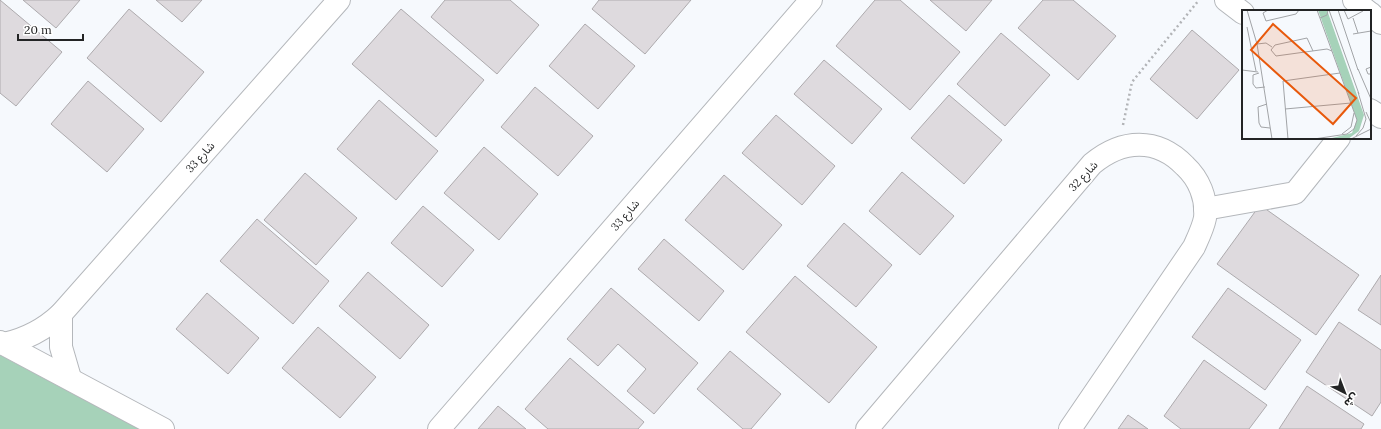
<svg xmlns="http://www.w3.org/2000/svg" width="1381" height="429" viewBox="0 0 1381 429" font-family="Lora,'Noto Sans Arabic',serif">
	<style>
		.forest { fill: #a6d2b9 }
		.building { fill: #dedade; stroke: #adaaad }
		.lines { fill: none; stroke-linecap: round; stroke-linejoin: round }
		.minor-casing { stroke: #b4b7bb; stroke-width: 24 }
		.path { stroke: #b2b4b7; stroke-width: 2.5; stroke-dasharray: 2 3; stroke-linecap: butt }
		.minor { stroke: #fff; stroke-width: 22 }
		.labels { text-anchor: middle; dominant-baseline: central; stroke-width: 4; stroke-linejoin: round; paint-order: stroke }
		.street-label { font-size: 11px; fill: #232425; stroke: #fff }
		.inset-road { fill: none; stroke: #a2a4a7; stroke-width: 1 }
		.view { fill: #e8590c; fill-opacity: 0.15; stroke: #e8590c; stroke-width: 2 }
		.inset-edge { fill: none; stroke: #232425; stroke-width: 2 }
	</style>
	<rect width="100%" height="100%" fill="#f6f9fd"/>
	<polygon class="forest" points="0,355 139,429 0,429"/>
	<g class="building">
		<polygon points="0,0 62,52 16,106 0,93"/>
		<polygon points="23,0 80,0 56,28"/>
		<polygon points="156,0 202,0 182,22"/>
		<polygon points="445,0 510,0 539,25 497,74 431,17"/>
		<polygon points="599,0 691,0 645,54 592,9"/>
		<polygon points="875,0 900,0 960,52 910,110 836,46"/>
		<polygon points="930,0 992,0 966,31"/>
		<polygon points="1043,0 1073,0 1116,36 1078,80 1018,28"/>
		<polygon points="129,9 204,72 161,122 87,58"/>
		<polygon points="401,9 484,80 436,137 352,64"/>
		<polygon points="585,24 635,66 598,109 549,66"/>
		<polygon points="1192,30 1239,70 1197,119 1150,79"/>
		<polygon points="1001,33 1050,75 1005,126 957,84"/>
		<polygon points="824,60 882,109 852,144 794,94"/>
		<polygon points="88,81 144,129 107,172 51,124"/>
		<polygon points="535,87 593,136 558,176 501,127"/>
		<polygon points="949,95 1002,140 964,184 911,138"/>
		<polygon points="379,100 438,151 396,200 337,149"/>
		<polygon points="776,115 835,166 802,205 742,153"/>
		<polygon points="484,147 538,194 499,240 444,193"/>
		<polygon points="902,172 954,216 920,255 869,211"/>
		<polygon points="305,173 357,218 316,265 264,220"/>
		<polygon points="724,175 782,225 743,270 685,220"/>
		<polygon points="1260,205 1359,275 1316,335 1217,264"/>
		<polygon points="423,206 474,250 442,287 391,243"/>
		<polygon points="257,219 329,281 293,324 220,261"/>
		<polygon points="844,223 892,265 856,307 807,266"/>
		<polygon points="664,239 724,291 699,321 638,269"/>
		<polygon points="368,272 429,325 400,359 339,306"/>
		<polygon points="1381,275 1381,325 1358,310"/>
		<polygon points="795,276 877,347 829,403 746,332"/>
		<polygon points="611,288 698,363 654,414 627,391 646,369 618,344 598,366 567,339"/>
		<polygon points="1228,288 1301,340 1265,390 1192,337"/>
		<polygon points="207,293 259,338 228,374 176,329"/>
		<polygon points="1339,322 1381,350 1381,402 1372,416 1306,372"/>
		<polygon points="318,327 376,377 340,418 282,368"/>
		<polygon points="730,351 781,394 751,429 743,429 697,389"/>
		<polygon points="570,358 644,422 638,429 548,429 525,409"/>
		<polygon points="1204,360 1267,405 1249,429 1181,429 1164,416"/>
		<polygon points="1307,386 1364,424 1361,429 1279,429"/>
		<polygon points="498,406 526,429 478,429"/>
		<polygon points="1128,415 1148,429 1118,429"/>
	</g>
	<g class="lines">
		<g class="minor-casing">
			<g id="minor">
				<polyline points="1226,0 1243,13"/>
				<polyline points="1354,0 1367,11"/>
				<polyline points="1370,13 1381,23"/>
				<polyline points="1370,110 1381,117"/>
				<polyline points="1205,209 1295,193 1339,138"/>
				<polyline points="61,314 61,347 70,378"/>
				<polyline points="0,342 163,429"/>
				<path d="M 4,344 C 27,339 44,330 61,314 L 339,0"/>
				<polyline points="439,429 811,0"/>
				<path d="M 867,429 L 1092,164 C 1122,139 1157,137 1185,166 C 1199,179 1207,198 1205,218 C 1203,228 1198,238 1194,247 L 1070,429"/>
			</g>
		</g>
		<polyline class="path" points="1123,125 1132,82 1199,0"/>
		<use href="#minor" class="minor"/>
	</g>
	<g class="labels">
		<g class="street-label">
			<text transform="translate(200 157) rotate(-48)">شارع 33</text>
			<text transform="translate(1083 176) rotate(-47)">شارع 32</text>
			<text transform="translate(625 215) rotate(-49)">شارع 33</text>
		</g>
	</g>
	<g transform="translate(1242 10)">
		<rect width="129" height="129" fill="#f6f9fd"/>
		<path d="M 76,0 L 85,0 L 122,105 L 117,121 L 106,129 L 86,129 L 110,123 L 115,110 Z" fill="#a6d2b9"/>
		<path class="inset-road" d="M 5,0 L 15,34 L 30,129M 26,0 L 21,3 L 24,11 L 54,4 L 57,0M 87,0 L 117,84M 96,0 L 116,60M 102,0 L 106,9 L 121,1M 78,8 L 85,5 L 86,0M 111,8 L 116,23M 5,17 L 14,61M 111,24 L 129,21M 15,34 L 24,33 L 30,37M 71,41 L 65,28 L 33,35 L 29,40 L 34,46 L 85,39 L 90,41M 129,57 L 124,59 L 126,64 L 129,64M 116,59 L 129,89M 0,60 L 16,62M 17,63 L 11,65 L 11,74 L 14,78 L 23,77M 25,94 L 16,97 L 17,113 L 19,117 L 28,118M 43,99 L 109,93M 124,102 L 129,113M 100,124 L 109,117 L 112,103M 114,126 L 121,118 L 124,109 L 116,82M 46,129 L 41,71 L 98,63M 72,129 L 105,124 L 112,119 L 115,110 L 75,0M 109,129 L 129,119"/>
		<path class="view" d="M 31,14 L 114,88 L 91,114 L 9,40 Z"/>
		<rect width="129" height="129" class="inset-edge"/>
	</g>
	<g transform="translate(1345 393) rotate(138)" stroke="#ffffff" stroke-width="3" paint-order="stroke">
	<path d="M0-3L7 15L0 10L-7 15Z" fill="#232425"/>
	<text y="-6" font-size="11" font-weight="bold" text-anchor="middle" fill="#232425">ش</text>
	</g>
	<path d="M18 34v6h65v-6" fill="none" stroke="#232425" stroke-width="2"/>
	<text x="24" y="34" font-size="12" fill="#232425" stroke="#ffffff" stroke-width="3" paint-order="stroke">20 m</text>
</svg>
